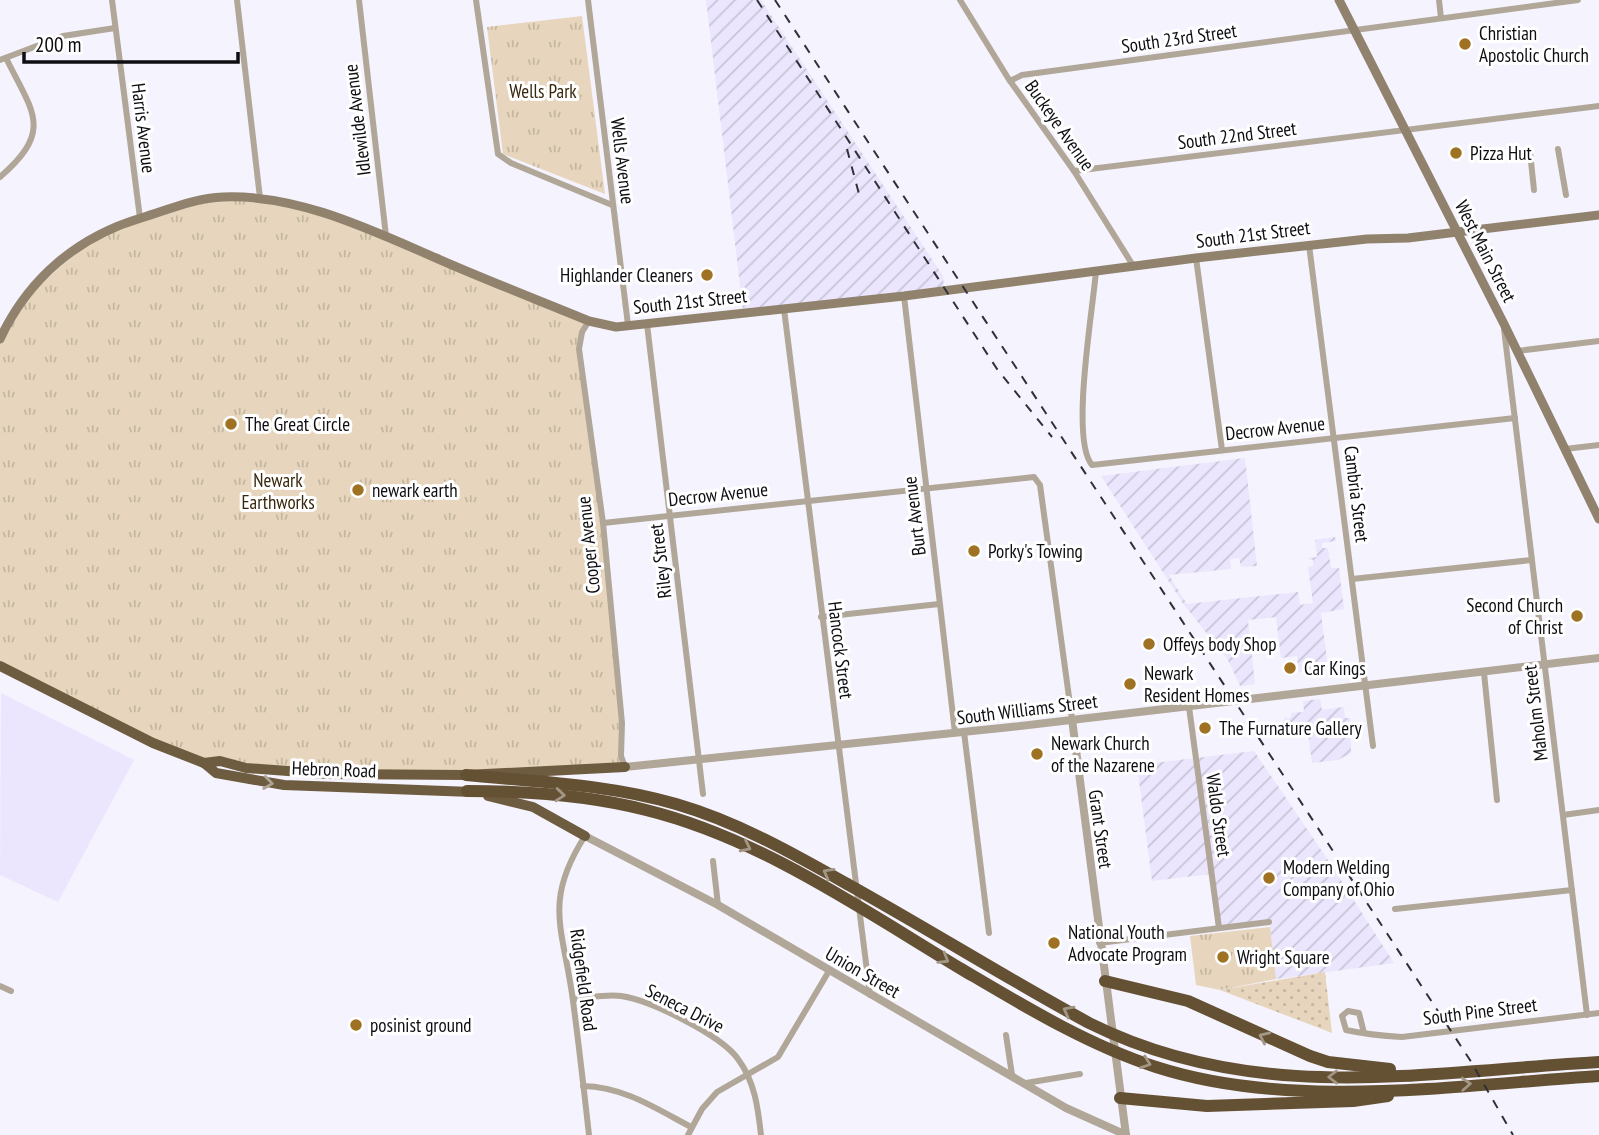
<svg xmlns="http://www.w3.org/2000/svg" width="1599" height="1135" viewBox="0 0 1599 1135" font-family="'PT Sans Narrow',sans-serif">
	<style>
		.built { fill: #ebe6fd }
		.industrial { fill: url(#industrial-furrows) }
		.grass { fill: url(#grass-dots) }
		.park { fill: url(#park-tufts) }
		.lines { fill: none; stroke-linecap: round; stroke-linejoin: round }
		.minor { stroke: #b1a799; stroke-width: 6 }
		.tertiary { stroke: #b1a799; stroke-width: 8 }
		.secondary { stroke: #90826d; stroke-width: 9 }
		.trunk { stroke: #6e5c40; stroke-width: 10 }
		.motorway { stroke: #645033; stroke-width: 12 }
		.rail { stroke: #313036; stroke-width: 2; stroke-dasharray: 9 9; stroke-linecap: butt }
		.oneway { stroke: #afa596 }
		.oneway2 { stroke: #a29685 }
		.poi-dot { fill: #9e7222; stroke: #fff; stroke-width: 2.5 }
		.labels { text-anchor: middle; dominant-baseline: central; stroke-width: 6; stroke-linejoin: round; paint-order: stroke }
		.poi-label { font-size: 19px; fill: #0e0d12; stroke: #fff; text-anchor: start }
		.street-label { font-size: 19px; fill: #0e0d12; stroke: #fff }
		.park-label { font-size: 19px; fill: #38270b; stroke: #fff }
	</style>
	<defs>
		<pattern id="industrial-furrows" width="10" height="10" patternUnits="userSpaceOnUse" patternTransform="scale(1.75)"><rect width="10" height="10" fill="#ebe6fd"/><path d="M-1 1l2-2M0 10L10 0M9 11l2-2" fill="none" stroke="#c8c4d8"/></pattern>
		<pattern id="grass-dots" width="8" height="8" patternUnits="userSpaceOnUse" patternTransform="scale(1.75)"><rect width="8" height="8" fill="#e7d6bd"/><path d="M2 2h.1M6 6h.1" fill="none" stroke="#c5b6a1" stroke-width="1.8" stroke-linecap="round"/></pattern>
		<pattern id="park-tufts" width="24" height="20" patternUnits="userSpaceOnUse" patternTransform="scale(1.75)"><rect width="24" height="20" fill="#e7d6bd"/><path d="M3 7l-1-3M5 7V3M7 7l1-3M15 17l-1-3M17 17v-4M19 17l1-3" fill="none" stroke="#c5b6a1"/></pattern>
	</defs>
	<rect width="100%" height="100%" fill="#f5f3fd"/>
	<polygon class="built" points="1,693 134,760 58,902 0,875"/>
	<g class="industrial">
		<polygon points="706,0 761,0 943,276 944,287 743,310"/>
		<polygon points="1245,458 1257,566 1241,567 1239,558 1230,559 1231,569 1169,575 1185,601 1187,604 1298,592 1300,605 1313,603 1308,567 1313,566 1313,560 1307,558 1317,557 1315,540 1335,537 1336,541 1322,543 1322,548 1328,548 1331,568 1339,568 1344,609 1321,613 1328,668 1299,672 1297,656 1281,658 1276,617 1248,620 1255,684 1240,686 1228,660 1184,605 1101,476"/>
		<polygon points="1320,699 1322,710 1344,707 1345,718 1350,718 1351,753 1338,760 1312,763 1308,733 1286,736 1284,718 1291,718 1291,713 1304,712 1303,701"/>
		<polygon points="1254,751 1332,866 1394,963 1276,979 1269,922 1219,928 1211,874 1152,881 1137,765"/>
	</g>
	<polygon class="grass" points="1325,972 1332,1033 1220,990"/>
	<g class="park">
		<polygon points="582,16 605,194 503,154 487,27"/>
		<polygon points="222,197 301,206 589,321 579,350 603,523 625,767 303,774 204,763 0,666 0,339 20,303 93,237"/>
		<polygon points="1270,927 1276,979 1220,990 1196,985 1190,936"/>
	</g>
	<g class="lines">
		<g class="minor">
			<polyline points="112,0 140,218"/>
			<polyline points="237,0 260,198"/>
			<polyline points="359,0 386,236"/>
			<polyline points="476,0 498,154 511,163 612,205"/>
			<polyline points="588,0 628,325"/>
			<polyline points="960,0 1008,78 1074,171 1134,267"/>
			<polyline points="1439,0 1441,18"/>
			<polyline points="0,60 63,36 115,28"/>
			<polyline points="1010,81 1022,75 1578,0"/>
			<polyline points="1558,149 1566,195"/>
			<polyline points="1530,152 1534,190"/>
			<polyline points="1074,171 1599,106"/>
			<path d="M 0,177 C 54,130 33,113 6,58"/>
			<polyline points="1309,245 1373,746"/>
			<polyline points="1196,258 1222,450"/>
			<path d="M 1096,271 C 1093,309 1070,440 1092,465 L 1515,418"/>
			<polyline points="904,296 955,733"/>
			<polyline points="784,309 870,995"/>
			<polyline points="589,321 582,332 579,349 603,523 622,723 621,756 625,767"/>
			<polyline points="647,324 703,794"/>
			<polyline points="1504,329 1587,1015"/>
			<polyline points="1517,351 1599,341"/>
			<polyline points="1565,449 1599,445"/>
			<polyline points="603,523 1034,477 1040,485 1072,719"/>
			<polyline points="1352,579 1532,560"/>
			<polyline points="821,617 939,604"/>
			<polyline points="1484,673 1497,800"/>
			<polyline points="1189,707 1219,928"/>
			<polyline points="964,732 989,933"/>
			<polyline points="1563,815 1599,810"/>
			<path d="M 585,836 C 542,903 564,930 573,1001 C 579,1046 584,1090 589,1135"/>
			<polyline points="713,861 718,905"/>
			<polyline points="1395,909 1572,890"/>
			<polyline points="1099,943 1269,922"/>
			<polyline points="0,986 11,991"/>
			<path d="M 573,999 C 588,998 606,994 621,996 C 650,1000 721,1035 738,1059 C 755,1082 758,1108 761,1135"/>
			<path d="M 1364,1033 L 1359,1013 L 1348,1011 L 1342,1016 L 1346,1030 C 1364,1034 1383,1036 1402,1037 L 1599,1013"/>
			<polyline points="1006,1035 1012,1075"/>
			<polyline points="1026,1083 1080,1074"/>
			<path d="M 583,1086 C 624,1087 655,1108 691,1127"/>
			<polyline points="688,1135 702,1109 717,1092 778,1057 829,971"/>
		</g>
		<g class="tertiary">
			<polyline points="1072,719 1126,1135"/>
			<polyline points="625,767 1011,727 1599,658"/>
			<polyline points="585,836 718,905 1066,1108 1126,1135"/>
		</g>
		<g class="secondary">
			<polyline points="1339,0 1504,324 1599,519"/>
			<path d="M 0,339 C 28,279 77,237 141,218 C 168,210 194,198 223,197 C 297,194 369,229 436,258 C 486,280 538,300 589,321 L 616,327 L 904,296 L 1196,258 L 1367,239 L 1408,238 L 1599,215"/>
		</g>
		<g class="trunk">
			<polyline points="0,666 153,743 204,763 216,773 284,785 472,792"/>
			<polyline points="204,763 220,761 246,768 328,774 466,775 625,767"/>
			<polyline points="488,796 533,807 585,836"/>
		</g>
		<g class="motorway">
			<path d="M 466,775 C 537,782 607,784 676,804 C 738,822 794,854 849,885 C 930,930 1008,979 1089,1023 C 1256,1106 1422,1072 1599,1062"/>
			<path d="M 467,791 C 527,791 588,795 646,810 C 760,838 863,910 963,970 C 1024,1006 1088,1045 1156,1067 C 1293,1111 1457,1085 1599,1076"/>
			<polyline points="1105,981 1188,1001 1310,1056 1328,1062 1390,1069"/>
			<polyline points="1120,1098 1207,1106 1353,1101 1388,1096"/>
		</g>
		<g class="rail">
			<polyline points="757,0 997,369 1052,437"/>
			<polyline points="775,0 1470,1060 1513,1135"/>
			<polyline points="847,149 859,194"/>
		</g>
	</g>
	<defs><path id="oneway-chevron" d="M-2-3.5L2.5 0L-2 3.5" fill="none" stroke-width="1.6" stroke-linecap="round" stroke-linejoin="round" transform="scale(1.75)"/></defs>
	<use class="oneway" href="#oneway-chevron" transform="translate(268 783) rotate(8)"/>
	<g class="oneway2">
		<use href="#oneway-chevron" transform="translate(560 795) rotate(5)"/>
		<use href="#oneway-chevron" transform="translate(746 847) rotate(26)"/>
		<use href="#oneway-chevron" transform="translate(828 873) rotate(-151)"/>
		<use href="#oneway-chevron" transform="translate(944 959) rotate(31)"/>
		<use href="#oneway-chevron" transform="translate(1068 1011) rotate(-152)"/>
		<use href="#oneway-chevron" transform="translate(1264 1037) rotate(-155)"/>
		<use href="#oneway-chevron" transform="translate(1146 1063) rotate(20)"/>
		<use href="#oneway-chevron" transform="translate(1333 1077) rotate(-180)"/>
		<use href="#oneway-chevron" transform="translate(1466 1084) rotate(-3)"/>
	</g>
	<g class="poi-dot">
		<circle cx="1465" cy="44" r="7"/>
		<circle cx="1456" cy="153" r="7"/>
		<circle cx="707" cy="275" r="7"/>
		<circle cx="231" cy="424" r="7"/>
		<circle cx="358" cy="490" r="7"/>
		<circle cx="974" cy="551" r="7"/>
		<circle cx="1577" cy="616" r="7"/>
		<circle cx="1149" cy="644" r="7"/>
		<circle cx="1290" cy="668" r="7"/>
		<circle cx="1130" cy="684" r="7"/>
		<circle cx="1205" cy="728" r="7"/>
		<circle cx="1037" cy="754" r="7"/>
		<circle cx="1269" cy="878" r="7"/>
		<circle cx="1054" cy="943" r="7"/>
		<circle cx="1223" cy="957" r="7"/>
		<circle cx="356" cy="1025" r="7"/>
	</g>
	<g class="labels">
		<g class="poi-label">
			<text x="1479" y="33">Christian<tspan x="1479" dy="22">Apostolic Church</tspan></text>
			<text x="1470" y="153">Pizza Hut</text>
			<text x="693" y="275" text-anchor="end">Highlander Cleaners</text>
			<text x="245" y="424">The Great Circle</text>
			<text x="372" y="490">newark earth</text>
			<text x="988" y="551">Porky's Towing</text>
			<text x="1563" y="605" text-anchor="end">Second Church<tspan x="1563" dy="22">of Christ</tspan></text>
			<text x="1163" y="644">Offeys body Shop</text>
			<text x="1304" y="668">Car Kings</text>
			<text x="1144" y="673">Newark<tspan x="1144" dy="22">Resident Homes</tspan></text>
			<text x="1219" y="728">The Furnature Gallery</text>
			<text x="1051" y="743">Newark Church<tspan x="1051" dy="22">of the Nazarene</tspan></text>
			<text x="1283" y="867">Modern Welding<tspan x="1283" dy="22">Company of Ohio</tspan></text>
			<text x="1068" y="932">National Youth<tspan x="1068" dy="22">Advocate Program</tspan></text>
			<text x="1237" y="957">Wright Square</text>
			<text x="370" y="1025">posinist ground</text>
		</g>
		<g class="street-label">
			<text transform="translate(1179 38) rotate(-8)">South 23rd Street</text>
			<text transform="translate(357 120) rotate(-97)">Idlewilde Avenue</text>
			<text transform="translate(1060 125) rotate(55)">Buckeye Avenue</text>
			<text transform="translate(144 128) rotate(83)">Harris Avenue</text>
			<text transform="translate(1237 135) rotate(-7)">South 22nd Street</text>
			<text transform="translate(623 161) rotate(83)">Wells Avenue</text>
			<text transform="translate(1253 234) rotate(-7)">South 21st Street</text>
			<text transform="translate(1486 251) rotate(63)">West Main Street</text>
			<text transform="translate(690 301) rotate(-6)">South 21st Street</text>
			<text transform="translate(1275 428) rotate(-6)">Decrow Avenue</text>
			<text transform="translate(718 494) rotate(-6)">Decrow Avenue</text>
			<text transform="translate(1357 494) rotate(83)">Cambria Street</text>
			<text transform="translate(914 516) rotate(-97)">Burt Avenue</text>
			<text transform="translate(588 545) rotate(-96)">Cooper Avenue</text>
			<text transform="translate(660 561) rotate(-97)">Riley Street</text>
			<text transform="translate(841 650) rotate(83)">Hancock Street</text>
			<text transform="translate(1027 709) rotate(-7)">South Williams Street</text>
			<text transform="translate(1535 713) rotate(-97)">Maholm Street</text>
			<text transform="translate(334 769) rotate(2)">Hebron Road</text>
			<text transform="translate(1219 815) rotate(82)">Waldo Street</text>
			<text transform="translate(1101 829) rotate(82)">Grant Street</text>
			<text transform="translate(863 972) rotate(30)">Union Street</text>
			<text transform="translate(584 980) rotate(82)">Ridgefield Road</text>
			<text transform="translate(685 1008) rotate(27)">Seneca Drive</text>
			<text transform="translate(1480 1011) rotate(-7)">South Pine Street</text>
		</g>
		<g class="park-label">
			<text x="543" y="91">Wells Park</text>
			<text x="278" y="480">Newark<tspan x="278" dy="22">Earthworks</tspan></text>
		</g>
	</g>
	<path d="M24 52v10h214v-10" fill="none" stroke="#0e0d12" stroke-width="3.5"/>
	<text x="35" y="52" font-size="21" fill="#0e0d12" stroke="#ffffff" stroke-width="5" paint-order="stroke">200 m</text>
</svg>
